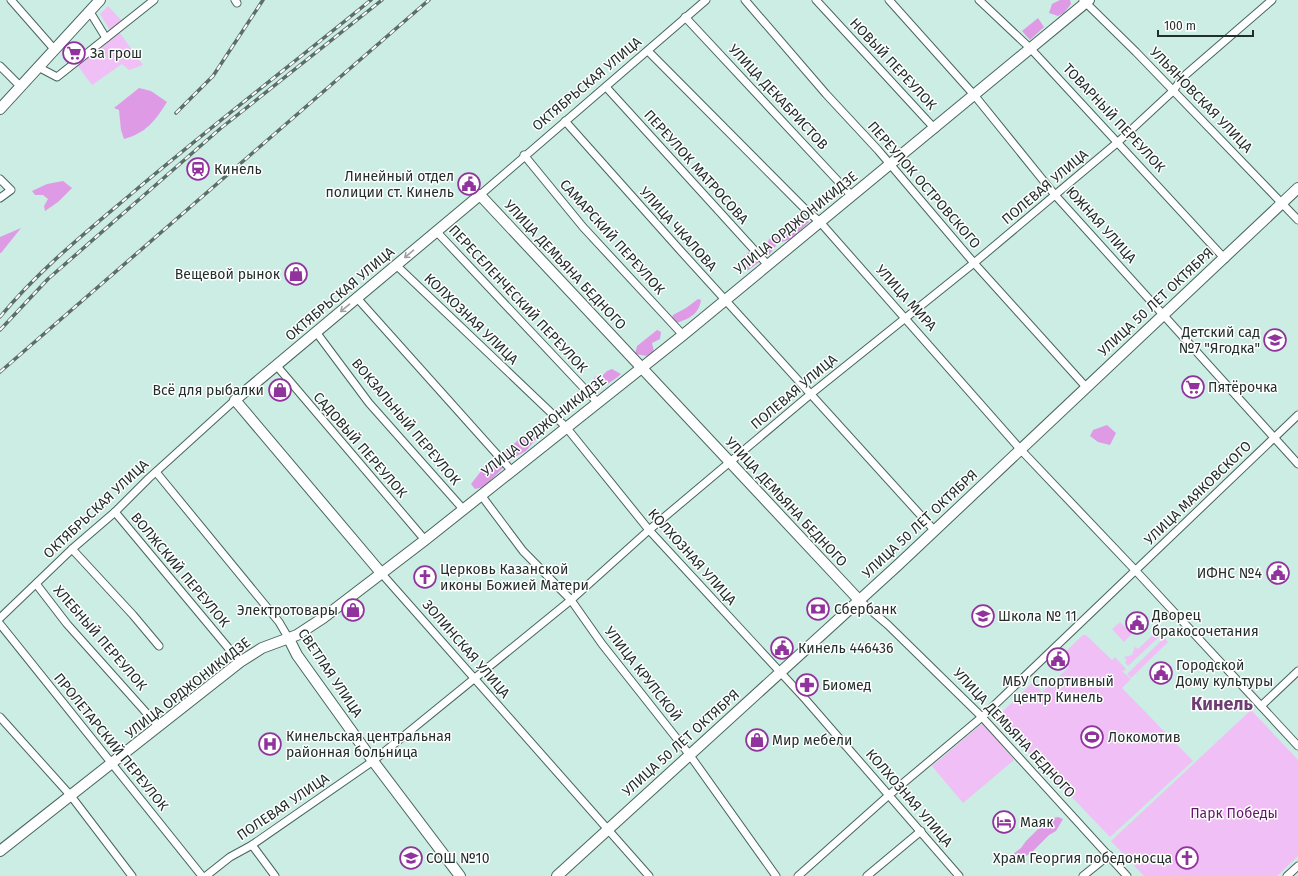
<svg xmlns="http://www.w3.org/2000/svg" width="1298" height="876" viewBox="0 0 1298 876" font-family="'Fira Sans',sans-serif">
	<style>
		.green { fill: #f0bff5 }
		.forest { fill: #de9ae5 }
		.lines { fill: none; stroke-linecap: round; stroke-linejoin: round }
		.street-casing { stroke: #48655d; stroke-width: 9 }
		.secondary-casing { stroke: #48655d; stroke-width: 12 }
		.street { stroke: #fff; stroke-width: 7 }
		.secondary { stroke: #fff; stroke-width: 10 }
		.rail-casing { stroke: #5b6e68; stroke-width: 3.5 }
		.rail { stroke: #fff; stroke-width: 2; stroke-dasharray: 6; stroke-linecap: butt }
		.oneway { stroke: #9ca19f }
		.labels { text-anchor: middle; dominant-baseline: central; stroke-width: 3; stroke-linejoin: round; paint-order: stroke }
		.poi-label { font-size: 14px; fill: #222e2a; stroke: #fff; text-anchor: start }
		.street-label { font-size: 14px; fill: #222e2a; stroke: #fff }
		.park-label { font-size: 14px; fill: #661470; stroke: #fff }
		.district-label { font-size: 18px; font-weight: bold; fill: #6d3e73; stroke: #fff }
	</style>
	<rect width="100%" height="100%" fill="#ccede3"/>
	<g class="green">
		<polygon points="108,6 122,21 110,30 100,14"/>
		<polygon points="119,32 143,65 129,70 122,64 92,85 78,66"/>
		<polygon points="1120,622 1132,634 1124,642 1112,629"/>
		<polygon points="1157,631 1161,635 1128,666 1125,662 1127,660 1124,657 1132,655 1135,647 1138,649"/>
		<polygon points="1083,635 1086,635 1112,660 1115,657 1126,669 1124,671 1121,670 1131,679 1122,688 1193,761 1110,837 996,718 1033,682 1042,692 1069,667 1060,657"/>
		<polygon points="1164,638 1168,642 1131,678 1127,674"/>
		<polygon points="1251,710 1298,760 1298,856 1277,876 1144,876 1111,841"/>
		<polygon points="983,723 1014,760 963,803 932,766"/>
	</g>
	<g class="forest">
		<polygon points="1060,0 1070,0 1071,4 1064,13 1058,16 1049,13 1052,4"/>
		<polygon points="1038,18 1044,27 1030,40 1022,31"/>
		<path d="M 139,88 L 151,91 L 167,102 C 155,121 146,133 124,139 L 121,130 L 119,110 L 114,108 Z"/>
		<polygon points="63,181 72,188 58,202 45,211 44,206 48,199 43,195 35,195 32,191 47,184"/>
		<polygon points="804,216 809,222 791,239 778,243 768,256 748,270 740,267 740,260 749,252 767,246 769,239 777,236 786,224"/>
		<polygon points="21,228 1,253 0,253 0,237"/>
		<path d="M 698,299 L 701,300 C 699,314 689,319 676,323 L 671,320 L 673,315 L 686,308 Z"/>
		<polygon points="657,330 661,332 660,339 652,343 654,352 647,356 635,354 637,346"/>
		<path d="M 612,369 L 621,374 C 617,378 601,389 596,390 L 591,386 L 592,381 L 596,376 L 602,376 L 607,371 Z"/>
		<polygon points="1107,425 1116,433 1110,445 1098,442 1090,436 1093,430"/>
		<polygon points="528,432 540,434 526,451 513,458 484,487 475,489 471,484 485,466 501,463 503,453"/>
		<polygon points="1058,817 1063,819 1056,831 1049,835 1032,852 1012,865 1009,863 1008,858 1021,848 1026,841 1039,828 1053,818"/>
	</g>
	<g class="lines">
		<g class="street-casing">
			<g id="street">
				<polyline points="11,0 54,49"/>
				<polyline points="235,0 237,3"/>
				<polyline points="745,0 826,94 878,150 974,263 1086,387"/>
				<polyline points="816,0 935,129"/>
				<polyline points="889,0 975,96 1055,195 1298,464"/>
				<polyline points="979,0 1031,49 1225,259"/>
				<polyline points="1083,0 1136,52 1298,220"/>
				<polyline points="90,12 106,38"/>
				<polyline points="685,17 852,196"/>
				<polyline points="648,51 806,210 820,222 1021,450 1136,571 1298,746"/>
				<polyline points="0,66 20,86"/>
				<polyline points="38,67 57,77 154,0"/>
				<polyline points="606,87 767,264"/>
				<polyline points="565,121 679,249 934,530"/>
				<polyline points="524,155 583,227 683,335"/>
				<polyline points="0,179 11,190 0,198"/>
				<polyline points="480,195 706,0"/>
				<polyline points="436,231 597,402"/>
				<polyline points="396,265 566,427 649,530 806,700 959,876"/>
				<polyline points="357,298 511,470"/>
				<polyline points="316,332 369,403 463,509"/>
				<polyline points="276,365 425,540"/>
				<polyline points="156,472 279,622 289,639"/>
				<polyline points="481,495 523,551 571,600 602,644 689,754 776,876"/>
				<polyline points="115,512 240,662"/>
				<polyline points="72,549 133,615 159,646"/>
				<polyline points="382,574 649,876"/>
				<polyline points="37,585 67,624 159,727"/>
				<polyline points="859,600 888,625 982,717 1127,876"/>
				<polyline points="0,618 72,549 115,512 149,478 235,400"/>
				<polyline points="0,624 202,876"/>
				<polyline points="1261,706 1298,671"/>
				<polyline points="0,717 71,796 132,876"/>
				<polyline points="252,845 275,876"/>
				<polyline points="206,876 230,857 252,845 373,761 571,600 649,530 812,393 974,263 1118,142 1173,91 1183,77 1272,0"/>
				<polyline points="798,876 889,795 982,717 1298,415"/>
				<polyline points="867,876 921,831"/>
				<polyline points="1083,876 1109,855"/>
				<polyline points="1287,876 1298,866"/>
			</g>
		</g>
		<g class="secondary-casing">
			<g id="secondary">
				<polyline points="0,109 100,0"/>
				<polyline points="382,574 235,400 480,195 859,600"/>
				<polyline points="289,639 297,655 373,761 460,876"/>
				<polyline points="0,851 240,662 262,648 297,635 323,618 425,540 683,335 1089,0"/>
				<polyline points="557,876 898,565 1298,188"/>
			</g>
		</g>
		<use href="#street" class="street"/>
		<use href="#secondary" class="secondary"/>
		<g class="rail-casing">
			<g id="rail">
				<polyline points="176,113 213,76 263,0"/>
				<path d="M 0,317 C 38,271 85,233 130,195 C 209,128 291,65 371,0"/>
				<polyline points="0,330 48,279 221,128 382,0"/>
				<polyline points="0,372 429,0"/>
			</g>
		</g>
		<use href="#rail" class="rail"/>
	</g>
	<defs><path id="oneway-shaft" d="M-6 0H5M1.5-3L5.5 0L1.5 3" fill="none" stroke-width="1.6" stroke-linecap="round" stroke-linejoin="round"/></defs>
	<g class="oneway">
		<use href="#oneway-shaft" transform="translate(409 254) rotate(140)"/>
		<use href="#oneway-shaft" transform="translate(345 308) rotate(140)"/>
	</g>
	<defs>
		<g id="supermarket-ring" transform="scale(1.15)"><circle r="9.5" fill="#fff" stroke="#91339c" stroke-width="1.5"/><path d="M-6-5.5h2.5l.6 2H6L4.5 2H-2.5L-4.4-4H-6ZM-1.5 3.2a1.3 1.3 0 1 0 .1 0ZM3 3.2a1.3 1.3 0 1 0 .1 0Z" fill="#91339c"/></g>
		<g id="station-ring" transform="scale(1.15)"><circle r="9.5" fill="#fff" stroke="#91339c" stroke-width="1.5"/><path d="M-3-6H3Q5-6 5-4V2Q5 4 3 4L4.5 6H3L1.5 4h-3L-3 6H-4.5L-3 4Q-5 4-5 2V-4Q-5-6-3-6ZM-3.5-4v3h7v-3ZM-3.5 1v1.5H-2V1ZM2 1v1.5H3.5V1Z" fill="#91339c"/></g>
		<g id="civic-ring" transform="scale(1.15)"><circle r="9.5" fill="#fff" stroke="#91339c" stroke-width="1.5"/><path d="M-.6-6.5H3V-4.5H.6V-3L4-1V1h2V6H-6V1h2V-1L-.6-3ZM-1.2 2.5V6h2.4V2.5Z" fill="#91339c"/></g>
		<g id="shop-ring" transform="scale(1.15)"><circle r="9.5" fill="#fff" stroke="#91339c" stroke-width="1.5"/><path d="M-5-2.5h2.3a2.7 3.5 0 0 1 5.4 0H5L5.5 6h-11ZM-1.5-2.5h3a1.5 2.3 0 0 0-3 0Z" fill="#91339c"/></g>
		<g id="school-ring" transform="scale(1.15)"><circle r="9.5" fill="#fff" stroke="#91339c" stroke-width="1.5"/><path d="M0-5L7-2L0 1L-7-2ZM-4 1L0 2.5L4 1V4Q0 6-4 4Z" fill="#91339c"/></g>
		<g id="church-ring" transform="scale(1.15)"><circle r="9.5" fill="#fff" stroke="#91339c" stroke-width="1.5"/><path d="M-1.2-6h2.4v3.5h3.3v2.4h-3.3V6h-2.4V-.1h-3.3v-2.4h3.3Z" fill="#91339c"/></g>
		<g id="bank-ring" transform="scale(1.15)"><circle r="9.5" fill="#fff" stroke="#91339c" stroke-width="1.5"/><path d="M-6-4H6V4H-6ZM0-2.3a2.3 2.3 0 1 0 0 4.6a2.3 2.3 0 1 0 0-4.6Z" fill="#91339c"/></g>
		<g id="pharmacy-ring" transform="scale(1.15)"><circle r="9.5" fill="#fff" stroke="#91339c" stroke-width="1.5"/><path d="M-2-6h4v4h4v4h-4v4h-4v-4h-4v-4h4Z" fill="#91339c"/></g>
		<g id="stadium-ring" transform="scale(1.15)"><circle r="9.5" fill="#fff" stroke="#91339c" stroke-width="1.5"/><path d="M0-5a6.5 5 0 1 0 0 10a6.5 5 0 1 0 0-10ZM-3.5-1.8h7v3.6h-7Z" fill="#91339c"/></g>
		<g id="hospital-ring" transform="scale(1.15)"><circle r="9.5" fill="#fff" stroke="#91339c" stroke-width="1.5"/><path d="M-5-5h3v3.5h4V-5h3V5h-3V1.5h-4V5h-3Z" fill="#91339c"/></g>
		<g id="hotel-ring" transform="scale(1.15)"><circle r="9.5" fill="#fff" stroke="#91339c" stroke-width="1.5"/><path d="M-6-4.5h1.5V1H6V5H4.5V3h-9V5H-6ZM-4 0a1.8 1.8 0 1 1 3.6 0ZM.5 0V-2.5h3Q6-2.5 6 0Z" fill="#91339c"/></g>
	</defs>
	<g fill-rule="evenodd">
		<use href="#supermarket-ring" x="74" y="53"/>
		<use href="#station-ring" x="198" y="169"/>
		<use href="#civic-ring" x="469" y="184"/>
		<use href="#shop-ring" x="296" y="274"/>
		<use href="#school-ring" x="1275" y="340"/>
		<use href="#supermarket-ring" x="1193" y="387"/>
		<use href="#shop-ring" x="280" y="390"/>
		<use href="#civic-ring" x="1278" y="573"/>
		<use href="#church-ring" x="425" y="577"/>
		<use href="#bank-ring" x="818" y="609"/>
		<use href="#shop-ring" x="353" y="610"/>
		<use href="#school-ring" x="983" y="616"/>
		<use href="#civic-ring" x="1137" y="623"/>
		<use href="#civic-ring" x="782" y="648"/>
		<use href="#civic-ring" x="1058" y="659"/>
		<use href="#civic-ring" x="1161" y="673"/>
		<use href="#pharmacy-ring" x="807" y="685"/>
		<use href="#stadium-ring" x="1092" y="737"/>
		<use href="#shop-ring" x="757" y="740"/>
		<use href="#hospital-ring" x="270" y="744"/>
		<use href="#hotel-ring" x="1004" y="822"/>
		<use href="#school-ring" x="411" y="858"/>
		<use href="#church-ring" x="1187" y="858"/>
	</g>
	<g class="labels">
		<g class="poi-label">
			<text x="90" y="53">За грош</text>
			<text x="214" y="169">Кинель</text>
			<text x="454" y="176" text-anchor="end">Линейный отдел<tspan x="454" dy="16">полиции ст. Кинель</tspan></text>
			<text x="280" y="274" text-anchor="end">Вещевой рынок</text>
			<text x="1260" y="332" text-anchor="end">Детский сад<tspan x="1260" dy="16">№7 "Ягодка"</tspan></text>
			<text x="1208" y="387">Пятёрочка</text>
			<text x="264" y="390" text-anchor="end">Всё для рыбалки</text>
			<text x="440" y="569">Церковь Казанской<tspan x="440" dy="16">иконы Божией Матери</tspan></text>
			<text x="1262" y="573" text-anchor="end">ИФНС №4</text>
			<text x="834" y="609">Сбербанк</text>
			<text x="338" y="610" text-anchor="end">Электротовары</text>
			<text x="1152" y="615">Дворец<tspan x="1152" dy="16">бракосочетания</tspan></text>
			<text x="998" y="616">Школа № 11</text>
			<text x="798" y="648">Кинель 446436</text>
			<text x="1176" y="665">Городской<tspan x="1176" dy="16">Дому культуры</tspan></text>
			<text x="1058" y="681" text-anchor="middle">МБУ Спортивный<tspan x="1058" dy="16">центр Кинель</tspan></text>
			<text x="822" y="685">Биомед</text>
			<text x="286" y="736">Кинельская центральная<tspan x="286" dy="16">районная больница</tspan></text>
			<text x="1108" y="737">Локомотив</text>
			<text x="772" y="740">Мир мебели</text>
			<text x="1020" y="822">Маяк</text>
			<text x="426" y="858">СОШ №10</text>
			<text x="1172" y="858" text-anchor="end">Храм Георгия победоносца</text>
		</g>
		<g class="street-label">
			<text transform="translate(893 64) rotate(47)">НОВЫЙ ПЕРЕУЛОК</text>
			<text transform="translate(587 84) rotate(-40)">ОКТЯБРЬСКАЯ УЛИЦА</text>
			<text transform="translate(778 97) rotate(47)">УЛИЦА ДЕКАБРИСТОВ</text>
			<text transform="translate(1201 100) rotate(46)">УЛЬЯНОВСКАЯ УЛИЦА</text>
			<text transform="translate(1114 118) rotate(47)">ТОВАРНЫЙ ПЕРЕУЛОК</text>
			<text transform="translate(696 167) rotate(48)">ПЕРЕУЛОК МАТРОСОВА</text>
			<text transform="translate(924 185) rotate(49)">ПЕРЕУЛОК ОСТРОВСКОГО</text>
			<text transform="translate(1045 187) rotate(-40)">ПОЛЕВАЯ УЛИЦА</text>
			<text transform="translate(796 223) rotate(-39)">УЛИЦА ОРДЖОНИКИДЗЕ</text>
			<text transform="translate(1101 225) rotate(48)">ЮЖНАЯ УЛИЦА</text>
			<text transform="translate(678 229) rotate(48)">УЛИЦА ЧКАЛОВА</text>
			<text transform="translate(612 237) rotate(48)">САМАРСКИЙ ПЕРЕУЛОК</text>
			<text transform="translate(565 265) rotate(47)">УЛИЦА ДЕМЬЯНА БЕДНОГО</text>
			<text transform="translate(340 294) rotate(-40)">ОКТЯБРЬСКАЯ УЛИЦА</text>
			<text transform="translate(906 298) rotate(48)">УЛИЦА МИРА</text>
			<text transform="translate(518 299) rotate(47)">ПЕРЕСЕЛЕНЧЕСКИЙ ПЕРЕУЛОК</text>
			<text transform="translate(1156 302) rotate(-43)">УЛИЦА 50 ЛЕТ ОКТЯБРЯ</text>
			<text transform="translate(471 319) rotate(44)">КОЛХОЗНАЯ УЛИЦА</text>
			<text transform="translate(794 392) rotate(-40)">ПОЛЕВАЯ УЛИЦА</text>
			<text transform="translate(406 422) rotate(50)">ВОКЗАЛЬНЫЙ ПЕРЕУЛОК</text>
			<text transform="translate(544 426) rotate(-38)">УЛИЦА ОРДЖОНИКИДЗЕ</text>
			<text transform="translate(360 445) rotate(49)">САДОВЫЙ ПЕРЕУЛОК</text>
			<text transform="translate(1198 493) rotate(-44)">УЛИЦА МАЯКОВСКОГО</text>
			<text transform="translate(786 502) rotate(47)">УЛИЦА ДЕМЬЯНА БЕДНОГО</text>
			<text transform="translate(96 509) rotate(-43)">ОКТЯБРЬСКАЯ УЛИЦА</text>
			<text transform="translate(920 524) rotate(-43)">УЛИЦА 50 ЛЕТ ОКТЯБРЯ</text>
			<text transform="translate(692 557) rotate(48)">КОЛХОЗНАЯ УЛИЦА</text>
			<text transform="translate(180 570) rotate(50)">ВОЛЖСКИЙ ПЕРЕУЛОК</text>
			<text transform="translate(100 638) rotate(49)">ХЛЕБНЫЙ ПЕРЕУЛОК</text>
			<text transform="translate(466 649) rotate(49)">ЗОЛИНСКАЯ УЛИЦА</text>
			<text transform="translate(330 673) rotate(56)">СВЕТЛАЯ УЛИЦА</text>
			<text transform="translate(643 674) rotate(52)">УЛИЦА КРУПСКОЙ</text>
			<text transform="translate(188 688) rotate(-38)">УЛИЦА ОРДЖОНИКИДЗЕ</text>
			<text transform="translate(1014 733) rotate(47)">УЛИЦА ДЕМЬЯНА БЕДНОГО</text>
			<text transform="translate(111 742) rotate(51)">ПРОЛЕТАРСКИЙ ПЕРЕУЛОК</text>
			<text transform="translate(681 743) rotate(-42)">УЛИЦА 50 ЛЕТ ОКТЯБРЯ</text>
			<text transform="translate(909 798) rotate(49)">КОЛХОЗНАЯ УЛИЦА</text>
			<text transform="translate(283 807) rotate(-34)">ПОЛЕВАЯ УЛИЦА</text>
		</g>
		<g class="park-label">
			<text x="1234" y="813">Парк Победы</text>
		</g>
		<g class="district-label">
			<text x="1222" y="704">Кинель</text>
		</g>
	</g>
	<path d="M1158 30v6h95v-6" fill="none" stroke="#222e2a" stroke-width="2"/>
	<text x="1164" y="30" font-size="12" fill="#222e2a" stroke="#ffffff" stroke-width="3" paint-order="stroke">100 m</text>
</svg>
